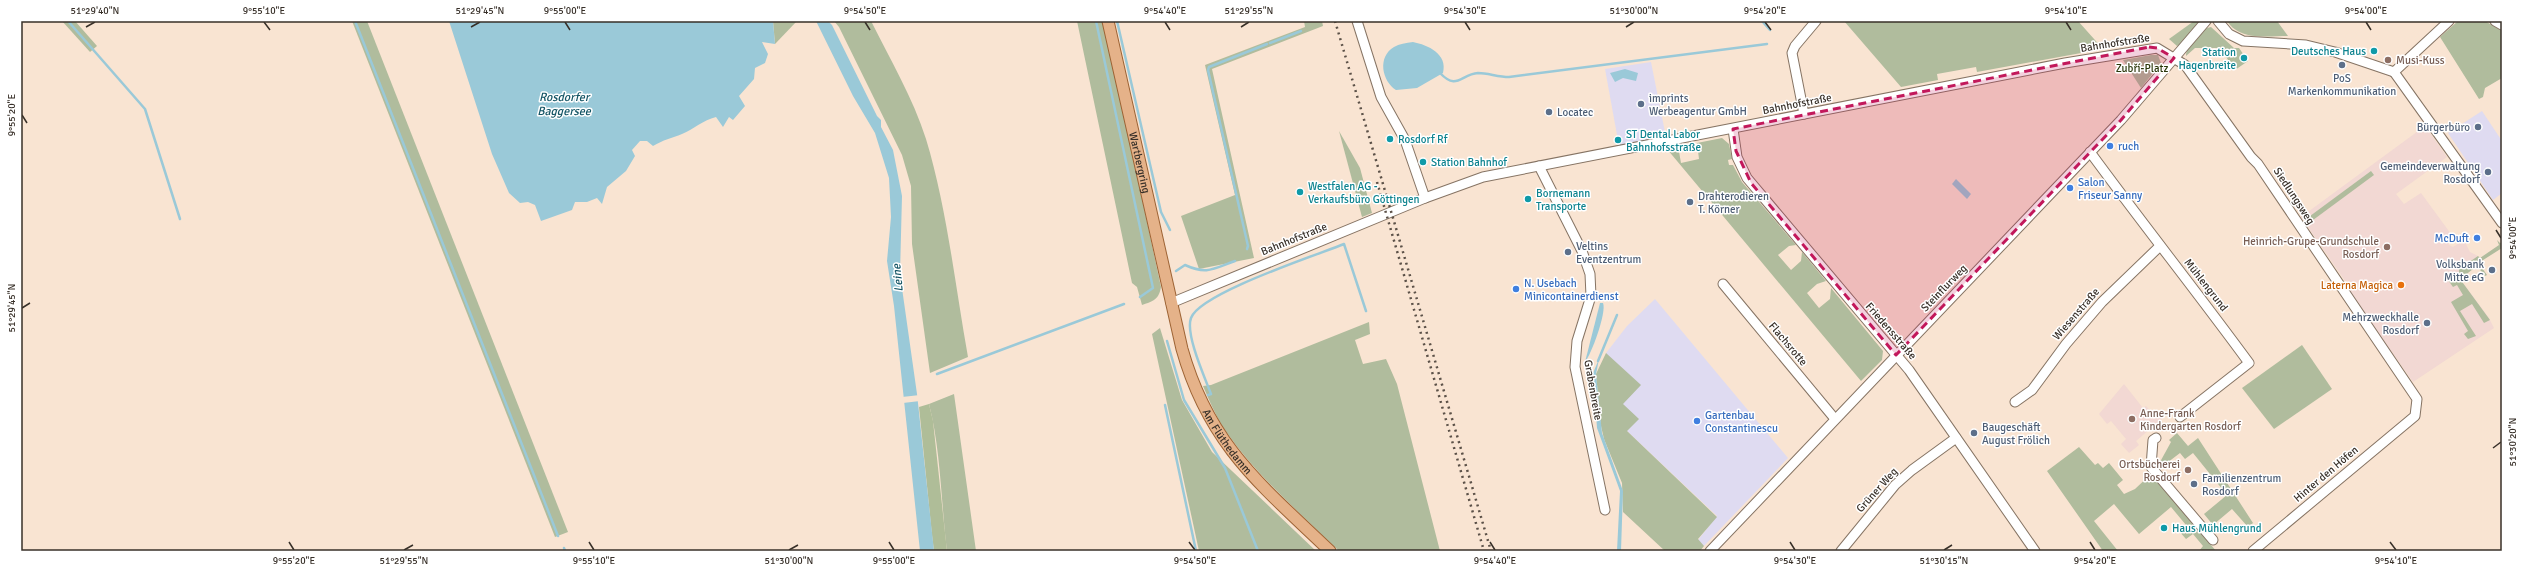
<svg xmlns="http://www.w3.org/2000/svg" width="2523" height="572" viewBox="0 0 2523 572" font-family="Signika,sans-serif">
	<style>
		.commercial { fill: #dfdbf1 }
		.education { fill: #f2d8d3 }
		.green { fill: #b0bc9d }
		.forest { fill: #afbd98 }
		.water { fill: #9ac9d8 }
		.pier { fill: #f9e4d2 }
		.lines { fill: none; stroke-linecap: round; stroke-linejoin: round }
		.stream { stroke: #9ac9d8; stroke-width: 2.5 }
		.minor-casing { stroke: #867464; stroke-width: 11 }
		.major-casing { stroke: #9d6334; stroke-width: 13 }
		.minor { stroke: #fff; stroke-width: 9 }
		.major { stroke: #e5b289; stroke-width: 11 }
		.rail { stroke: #5c5148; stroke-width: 2.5; stroke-dasharray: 2 4; stroke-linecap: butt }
		.marked { fill: #c2185b; fill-opacity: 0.2; stroke: #c2185b; stroke-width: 3; stroke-dasharray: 8 5; stroke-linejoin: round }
		.ticks { fill: none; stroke: #383029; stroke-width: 1.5 }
		.culture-dot { fill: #0f9aa8; stroke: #fff; stroke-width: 1.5 }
		.education-dot { fill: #8d6e63; stroke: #fff; stroke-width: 1.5 }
		.service-dot { fill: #5c6f8a; stroke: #fff; stroke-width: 1.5 }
		.shop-dot { fill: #3f7fe0; stroke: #fff; stroke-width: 1.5 }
		.food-dot { fill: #e8710a; stroke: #fff; stroke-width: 1.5 }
		.labels { text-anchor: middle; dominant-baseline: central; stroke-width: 3; stroke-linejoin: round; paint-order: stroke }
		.street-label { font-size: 11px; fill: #383029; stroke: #fff }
		.culture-label { font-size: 11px; fill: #0d838f; stroke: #fff; text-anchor: start }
		.education-label { font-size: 11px; fill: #785e54; stroke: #fff; text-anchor: start }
		.park-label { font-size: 11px; fill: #29360a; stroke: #fff }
		.service-label { font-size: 11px; fill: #4e5e75; stroke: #fff; text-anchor: start }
		.shop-label { font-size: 11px; fill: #366cbe; stroke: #fff; text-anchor: start }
		.food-label { font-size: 11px; fill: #c56008; stroke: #fff; text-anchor: end }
		.water-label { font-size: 12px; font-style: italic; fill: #135464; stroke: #fff }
		.neatline { fill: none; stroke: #383029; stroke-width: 1.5 }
		.ticks-label { font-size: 10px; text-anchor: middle; fill: #383029 }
	</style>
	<rect width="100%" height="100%" fill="#f9e4d2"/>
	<g class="commercial">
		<polygon points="1651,62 1666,137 1619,146 1605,69"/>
		<polygon points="2482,111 2502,141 2502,193 2493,200 2448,133"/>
		<polygon points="1655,299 1788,458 1704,546 1698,540 1717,516 1627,431 1623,404 1606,353 1627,326"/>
	</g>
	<g class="education">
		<polygon points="2425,126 2447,157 2396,194 2404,204 2421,193 2451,234 2446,240 2449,245 2453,247 2464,240 2470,252 2478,256 2478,265 2460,279 2489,318 2494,328 2413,382 2348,290 2350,288 2301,217"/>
		<polygon points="2124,384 2143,408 2146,406 2154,415 2158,413 2163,418 2136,441 2139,445 2129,453 2121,444 2126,439 2111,421 2107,424 2099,414"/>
	</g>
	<g class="green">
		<polygon points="62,21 75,21 97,46 90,52"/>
		<polygon points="352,21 367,21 568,532 555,537"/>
		<polygon points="773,21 797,21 775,44"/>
		<path d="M 834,21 L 871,21 C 890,59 913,98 926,139 C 947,208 955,285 968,357 L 930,373 L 912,244 L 911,186 L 902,155 L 839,27 Z"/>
		<path d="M 1077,21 L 1104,21 L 1161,287 C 1159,299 1154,301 1142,305 L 1137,287 L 1132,283 Z"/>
		<polygon points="1304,21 1322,21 1323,26 1212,69 1254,258 1199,269 1181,216 1235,195 1205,65 1305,27"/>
		<polygon points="1844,21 2078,21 2103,49 1977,72 1976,67 1937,74 1938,80 1901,87"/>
		<polygon points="2194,21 2200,21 2179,45 2177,46 2169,39"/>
		<path d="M 2227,21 L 2277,21 L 2288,36 C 2267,36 2240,41 2227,21 Z"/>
		<polygon points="2458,21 2485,21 2502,31 2502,78 2485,88 2483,97 2479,99 2440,37"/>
		<path d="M 2211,27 L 2234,48 L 2239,48 L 2248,61 L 2235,70 L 2220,48 L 2195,48 L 2186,56 C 2186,45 2200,29 2211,27 Z"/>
		<polygon points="2151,55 2158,55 2161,63 2141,88 2123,60"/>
		<polygon points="1339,131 1360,168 1372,213 1362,217"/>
		<polygon points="1722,138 1729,144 1732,159 1728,160 1729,165 1733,165 1742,182 1796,245 1789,246 1778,255 1791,270 1801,261 1802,252 1826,281 1817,284 1807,293 1819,308 1830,299 1831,288 1883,351 1882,360 1861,381 1667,149 1678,146 1681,163 1699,159 1697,143"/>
		<polygon points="2371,171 2374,175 2309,223 2306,219"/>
		<polygon points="2497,240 2500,243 2502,242 2502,248 2480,262 2480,265 2487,275 2485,276 2477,266 2460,279 2490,320 2484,323 2472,304 2460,311 2476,336 2468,339 2464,334 2468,331 2451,302 2463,295 2457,285 2453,287 2448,280 2459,273 2459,269 2478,256 2480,258 2499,245"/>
		<path d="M 1369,322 L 1370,334 L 1355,340 L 1363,364 L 1386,359 L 1397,384 L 1440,551 L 1339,551 C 1300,513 1258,477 1227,433 C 1217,419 1210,402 1203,386 L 1211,385 Z"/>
		<polygon points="1160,328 1182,400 1212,452 1316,551 1199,551 1152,334"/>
		<polygon points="2302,345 2332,389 2274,429 2242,388"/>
		<polygon points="1606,353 1641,385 1623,404 1639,419 1627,431 1717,517 1698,539 1704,546 1700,551 1665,551 1623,512 1622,483 1604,439 1601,426 1596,374"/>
		<path d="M 954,394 L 976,551 L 947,551 C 941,503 941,451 929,404 Z"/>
		<polygon points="2177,433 2188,446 2198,438 2253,523 2248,527 2232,509 2213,525 2204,514 2227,495 2193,453 2185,459 2180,453 2163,466 2160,462 2171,442 2169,440"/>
		<polygon points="2079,447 2095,465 2098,463 2103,468 2109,463 2123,480 2117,485 2124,494 2135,489 2152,473 2216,551 2199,551 2203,546 2193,534 2186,539 2179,531 2186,525 2171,507 2139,534 2114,504 2094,521 2118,551 2103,551 2047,471"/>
	</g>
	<polygon class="forest" points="929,404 933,421 947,551 934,551 932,535 919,407"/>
	<g class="water">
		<path d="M 449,21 L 773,21 L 775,44 L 762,42 L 768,54 L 765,63 L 755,68 L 754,79 L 739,96 L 745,106 L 733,120 L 729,117 L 723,127 L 716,117 C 703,120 694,129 682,134 C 672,138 663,140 653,146 L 647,141 L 640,141 L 632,150 L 635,156 L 626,171 L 607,187 L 602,204 L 597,198 L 587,202 L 575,202 L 572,210 L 541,221 L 535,205 L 528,202 L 520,203 L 509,193 L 492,154 Z"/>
		<polygon points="816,21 828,21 832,25 877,116 881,120 881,127 893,150 902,196 900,274 917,394 934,551 920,551 894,306 887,261 891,217 889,178 875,133 853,96"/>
		<path d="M 1413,42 C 1428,45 1448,54 1443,73 L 1417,88 L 1396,90 C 1382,81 1377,57 1394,47 C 1399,44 1406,43 1413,42 Z"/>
		<polygon points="1625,69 1638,73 1636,81 1623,78 1615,82 1610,73"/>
		<polygon points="1956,179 1971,194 1967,199 1952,184"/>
		<path d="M 1600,303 L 1603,303 C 1607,312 1591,355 1585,362 Z"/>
		<polygon points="1599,359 1596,374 1602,433 1623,491 1621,551 1617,551 1620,491 1597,428 1593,373"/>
	</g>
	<polygon class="pier" points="920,395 920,401 903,403 902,397"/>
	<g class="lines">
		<g class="stream">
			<polyline points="68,21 145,109 180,219"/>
			<polyline points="355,21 558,536"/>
			<polyline points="1096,21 1153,288 1140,297"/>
			<polyline points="1117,21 1161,212 1170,230"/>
			<polyline points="1762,21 1770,30"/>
			<polyline points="1270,43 1301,31"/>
			<path d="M 1440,73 C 1457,91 1461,74 1478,73 C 1488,73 1498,77 1509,77 L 1767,44"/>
			<polyline points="1247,249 1248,246 1208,70 1209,67 1267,44"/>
			<path d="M 1176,271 L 1185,265 C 1207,275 1213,269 1235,261"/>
			<polyline points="1167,341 1184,400 1225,468 1258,551"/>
			<polyline points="1598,361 1617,315"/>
			<polyline points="937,374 1124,304"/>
			<path d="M 1208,395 L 1211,394 C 1205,378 1185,334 1191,318 C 1200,293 1317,255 1344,244 L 1366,311"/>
			<polyline points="1165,405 1196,551"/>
			<polyline points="564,548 565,551"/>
		</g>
		<g class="minor-casing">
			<g id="minor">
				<polyline points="1357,21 1381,97 1405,140 1425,198"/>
				<polyline points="2218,21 2229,34 2243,41 2306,45 2335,52 2394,72"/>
				<polyline points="2495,21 2502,25"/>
				<polyline points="2394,72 2502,223"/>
				<polyline points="2394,72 2449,21"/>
				<polyline points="1804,114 1792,53 1795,46 1816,21"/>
				<polyline points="1733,129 1737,157 1747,178 1909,370 2035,551"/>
				<path d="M 2090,152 C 2142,223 2197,292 2249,363 L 2180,417"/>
				<polyline points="1539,166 1582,251 1590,274 1591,296 1577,341 1575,367 1605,510"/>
				<polyline points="1723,284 1835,419"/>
				<polyline points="1171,303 1425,198 1483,177 2065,63 2157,48 2185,65 2251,157 2258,164 2417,399 2415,416 2253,551"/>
				<polyline points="2015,402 2032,390 2066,344 2102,302 2160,246"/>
				<polyline points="2156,438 2153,440 2151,467 2213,540"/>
				<polyline points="1710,551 2121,120 2206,21"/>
				<polyline points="1841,551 1895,485 1912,470 1956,438"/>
			</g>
		</g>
		<g class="major-casing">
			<g id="major">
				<path id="s1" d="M 1108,21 L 1182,349 C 1209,445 1261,485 1330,551"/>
			</g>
		</g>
		<use href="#minor" class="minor"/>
		<use href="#major" class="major"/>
		<g class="rail">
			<polyline points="1335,21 1491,551"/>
			<polyline points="1377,182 1484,551"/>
		</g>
	</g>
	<path class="marked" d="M 2149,47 L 2157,48 L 2174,58 L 2121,120 L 1896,355 L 1751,183 L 1736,151 L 1733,129 Z"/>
	<path class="ticks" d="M 264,22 L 270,30M 565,22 L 570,30M 865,22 L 870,30M 1165,22 L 1170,30M 1465,22 L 1470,30M 1765,22 L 1771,30M 2066,22 L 2071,30M 2366,22 L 2371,30M 86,27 L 95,22M 471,27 L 480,22M 1241,27 L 1249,22M 1626,27 L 1634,22M 22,115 L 27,123M 2496,230 L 2501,238M 22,308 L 30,303M 2493,448 L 2501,442M 289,542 L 294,550M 589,542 L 594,550M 889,542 L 894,550M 1189,542 L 1195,550M 1490,542 L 1495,550M 1790,542 L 1795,550M 2090,542 L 2095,550M 2390,542 L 2396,550M 404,550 L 413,545M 789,550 L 798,545M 1944,550 L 1952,545"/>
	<g class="culture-dot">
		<circle cx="2374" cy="51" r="4"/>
		<circle cx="2244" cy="58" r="4"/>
		<circle cx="1390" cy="139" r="4"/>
		<circle cx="1618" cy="140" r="4"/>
		<circle cx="1423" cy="162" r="4"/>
		<circle cx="1300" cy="192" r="4"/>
		<circle cx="1528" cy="199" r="4"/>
		<circle cx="2164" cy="528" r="4"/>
	</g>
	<g class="education-dot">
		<circle cx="2388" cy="60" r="4"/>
		<circle cx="2387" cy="247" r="4"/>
		<circle cx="2132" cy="419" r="4"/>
		<circle cx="2188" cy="470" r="4"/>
	</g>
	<g class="service-dot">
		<circle cx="2342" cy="65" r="4"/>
		<circle cx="1641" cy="104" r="4"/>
		<circle cx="1549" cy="112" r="4"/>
		<circle cx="2478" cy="127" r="4"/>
		<circle cx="2488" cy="172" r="4"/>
		<circle cx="1690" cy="202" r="4"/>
		<circle cx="1568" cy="252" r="4"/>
		<circle cx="2492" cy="270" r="4"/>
		<circle cx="2427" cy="323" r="4"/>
		<circle cx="1974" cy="433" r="4"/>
		<circle cx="2194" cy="484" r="4"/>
	</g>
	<g class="shop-dot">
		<circle cx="2110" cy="146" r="4"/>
		<circle cx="2070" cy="188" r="4"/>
		<circle cx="2477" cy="238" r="4"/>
		<circle cx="1516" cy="289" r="4"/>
		<circle cx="1697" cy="421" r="4"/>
	</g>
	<circle class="food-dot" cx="2401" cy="285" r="4"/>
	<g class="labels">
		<g class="street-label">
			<text transform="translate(2115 43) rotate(-9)">Bahnhofstraße</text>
			<text transform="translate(1797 104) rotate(-11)">Bahnhofstraße</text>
			<text stroke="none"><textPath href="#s1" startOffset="145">Wartbergring</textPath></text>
			<text transform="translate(2294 196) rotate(57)">Siedlungsweg</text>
			<text transform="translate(1294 239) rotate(-22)">Bahnhofstraße</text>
			<text transform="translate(2206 285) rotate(52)">Mühlengrund</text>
			<text transform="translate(1944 288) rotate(-46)">Steinflurweg</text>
			<text transform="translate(2076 314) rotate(-49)">Wiesenstraße</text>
			<text transform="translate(1891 331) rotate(49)">Friedensstraße</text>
			<text transform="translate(1788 344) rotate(50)">Flachsrotte</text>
			<text transform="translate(1593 390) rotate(80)">Grabenbreite</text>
			<text stroke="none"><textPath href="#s1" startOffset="440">Am Flüthedamm</textPath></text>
			<text transform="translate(2326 474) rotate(-40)">Hinter den Höfen</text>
			<text transform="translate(1877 490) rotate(-48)">Grüner Weg</text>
		</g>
		<g class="culture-label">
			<text x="2366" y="51" text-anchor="end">Deutsches Haus</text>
			<text x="2236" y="52" text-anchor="end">Station<tspan x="2236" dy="13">Hagenbreite</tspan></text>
			<text x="1626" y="134">ST Dental Labor<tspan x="1626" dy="13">Bahnhofsstraße</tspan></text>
			<text x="1398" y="139">Rosdorf Rf</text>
			<text x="1431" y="162">Station Bahnhof</text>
			<text x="1308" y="186">Westfalen AG -<tspan x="1308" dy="13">Verkaufsbüro Göttingen</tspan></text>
			<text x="1536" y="193">Bornemann<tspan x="1536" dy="13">Transporte</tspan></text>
			<text x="2172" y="528">Haus Mühlengrund</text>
		</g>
		<g class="education-label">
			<text x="2396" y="60">Musi-Kuss</text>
			<text x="2379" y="241" text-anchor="end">Heinrich-Grupe-Grundschule<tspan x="2379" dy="13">Rosdorf</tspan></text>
			<text x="2140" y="413">Anne-Frank<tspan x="2140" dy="13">Kindergarten Rosdorf</tspan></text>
			<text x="2180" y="464" text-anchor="end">Ortsbücherei<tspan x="2180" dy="13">Rosdorf</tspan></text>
		</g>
		<g class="park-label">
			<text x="2142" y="68">Zubří-Platz</text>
		</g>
		<g class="service-label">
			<text x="2342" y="78" text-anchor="middle">PoS<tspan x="2342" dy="13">Markenkommunikation</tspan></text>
			<text x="1649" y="98">imprints<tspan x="1649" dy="13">Werbeagentur GmbH</tspan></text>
			<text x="1557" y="112">Locatec</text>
			<text x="2470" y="127" text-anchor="end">Bürgerbüro</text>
			<text x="2480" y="166" text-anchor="end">Gemeindeverwaltung<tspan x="2480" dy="13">Rosdorf</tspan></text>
			<text x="1698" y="196">Drahterodieren<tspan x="1698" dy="13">T. Körner</tspan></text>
			<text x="1576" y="246">Veltins<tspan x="1576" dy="13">Eventzentrum</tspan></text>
			<text x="2484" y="264" text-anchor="end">Volksbank<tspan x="2484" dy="13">Mitte eG</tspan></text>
			<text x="2419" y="317" text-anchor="end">Mehrzweckhalle<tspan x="2419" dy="13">Rosdorf</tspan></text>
			<text x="1982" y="427">Baugeschäft<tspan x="1982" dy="13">August Frölich</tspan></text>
			<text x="2202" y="478">Familienzentrum<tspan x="2202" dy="13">Rosdorf</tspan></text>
		</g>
		<g class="shop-label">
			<text x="2118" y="146">ruch</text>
			<text x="2078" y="182">Salon<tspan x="2078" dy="13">Friseur Sanny</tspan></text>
			<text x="2469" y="238" text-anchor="end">McDuft</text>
			<text x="1524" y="283">N. Usebach<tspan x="1524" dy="13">Minicontainerdienst</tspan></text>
			<text x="1705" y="415">Gartenbau<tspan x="1705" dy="13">Constantinescu</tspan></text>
		</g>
		<g class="food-label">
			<text x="2393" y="285">Laterna Magica</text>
		</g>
		<g class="water-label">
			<text x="564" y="97">Rosdorfer<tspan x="564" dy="14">Baggersee</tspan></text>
			<text transform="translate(898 278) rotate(-95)">Leine</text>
		</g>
	</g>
	<rect width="2523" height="572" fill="none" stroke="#ffffff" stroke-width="44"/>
	<rect x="22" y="22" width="2479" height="528" class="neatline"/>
	<g class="ticks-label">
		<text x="95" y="14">51°29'40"N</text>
		<text x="264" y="14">9°55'10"E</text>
		<text x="480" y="14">51°29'45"N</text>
		<text x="565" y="14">9°55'00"E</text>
		<text x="865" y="14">9°54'50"E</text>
		<text x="1165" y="14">9°54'40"E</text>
		<text x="1249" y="14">51°29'55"N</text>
		<text x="1465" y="14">9°54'30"E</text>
		<text x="1634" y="14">51°30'00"N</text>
		<text x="1765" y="14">9°54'20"E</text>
		<text x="2066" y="14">9°54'10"E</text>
		<text x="2366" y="14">9°54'00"E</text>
		<text transform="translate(11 115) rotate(-90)" y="4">9°55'20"E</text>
		<text transform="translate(2512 238) rotate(-90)" y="4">9°54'00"E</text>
		<text transform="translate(11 308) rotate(-90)" y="4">51°29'45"N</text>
		<text transform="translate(2512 442) rotate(-90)" y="4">51°30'20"N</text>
		<text x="294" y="564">9°55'20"E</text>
		<text x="404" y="564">51°29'55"N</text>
		<text x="594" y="564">9°55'10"E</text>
		<text x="789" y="564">51°30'00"N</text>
		<text x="894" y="564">9°55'00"E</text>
		<text x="1195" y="564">9°54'50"E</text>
		<text x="1495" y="564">9°54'40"E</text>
		<text x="1795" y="564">9°54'30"E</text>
		<text x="1944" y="564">51°30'15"N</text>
		<text x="2095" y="564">9°54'20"E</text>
		<text x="2396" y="564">9°54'10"E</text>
	</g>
</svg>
